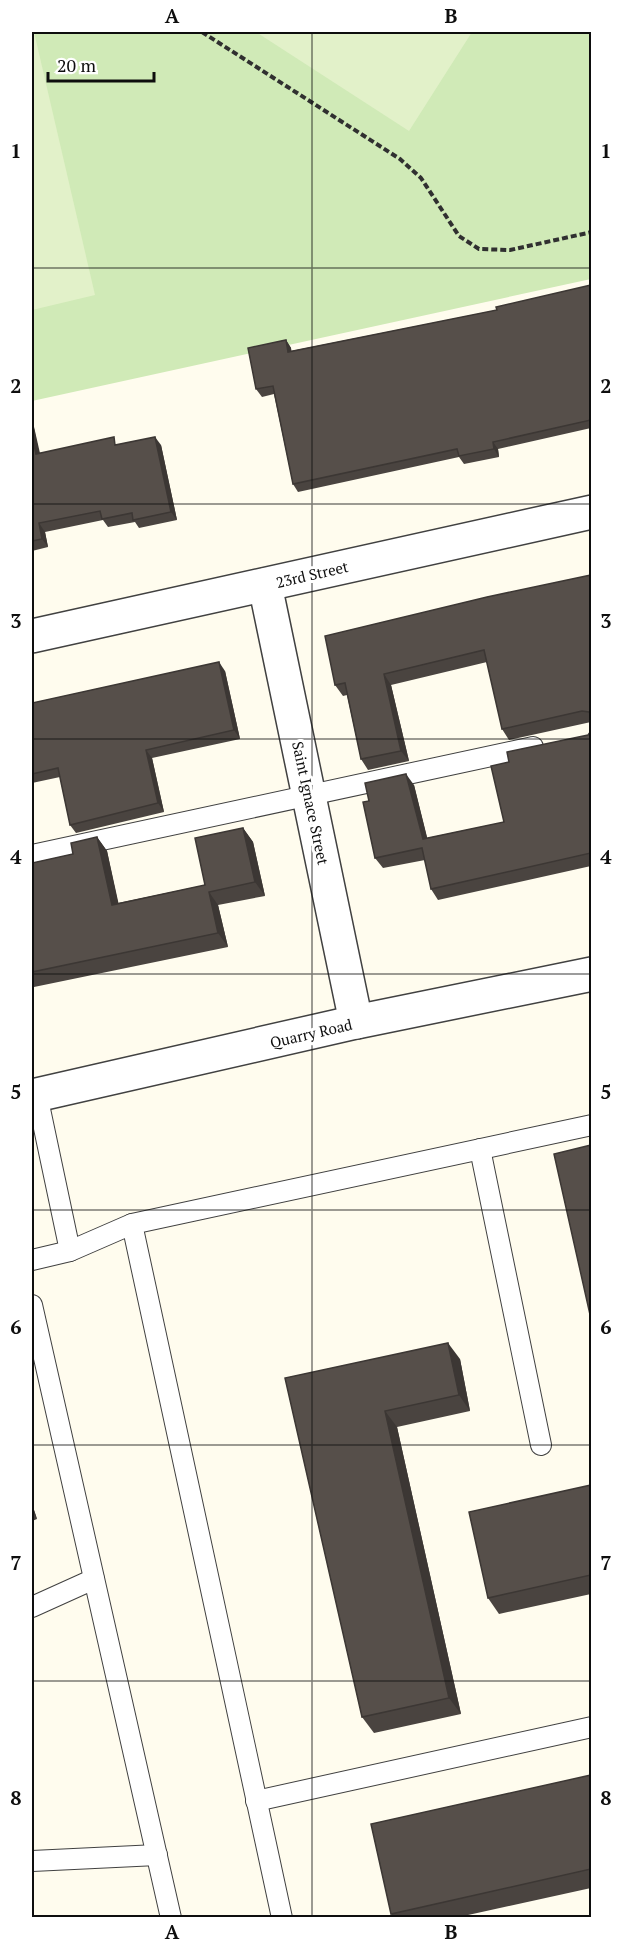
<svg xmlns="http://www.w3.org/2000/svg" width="623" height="1949" viewBox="0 0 623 1949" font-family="'PT Serif',serif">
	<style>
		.green { fill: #d0eab7 }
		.pitch { fill: #e2f1c9 }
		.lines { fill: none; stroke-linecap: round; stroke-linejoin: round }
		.service-casing { stroke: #414141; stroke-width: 22 }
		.minor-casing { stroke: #414141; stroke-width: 36 }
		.tertiary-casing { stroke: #414141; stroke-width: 36 }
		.path { stroke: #303030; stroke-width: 4; stroke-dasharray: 6 3; stroke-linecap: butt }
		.service { stroke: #fff; stroke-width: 20 }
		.minor { stroke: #fff; stroke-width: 33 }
		.tertiary { stroke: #fff; stroke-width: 33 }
		.wall { fill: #4a4440 }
		.shaded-wall { fill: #3c3734 }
		.building { fill: #564f4a; stroke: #3c3734; stroke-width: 1.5 }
		.grid { fill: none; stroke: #0e0e0e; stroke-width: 1.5; stroke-opacity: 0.55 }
		.labels { text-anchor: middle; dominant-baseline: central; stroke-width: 6; stroke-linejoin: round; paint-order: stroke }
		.street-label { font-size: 15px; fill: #0e0e0e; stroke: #fff }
		.neatline { fill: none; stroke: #0e0e0e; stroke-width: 2 }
		.grid-label { font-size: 20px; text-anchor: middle; font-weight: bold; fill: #0e0e0e }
	</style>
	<rect width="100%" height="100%" fill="#fffcee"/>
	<polygon class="green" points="32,32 591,32 591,279 32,401"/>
	<g class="pitch">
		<polygon points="32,32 34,32 95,295 32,310"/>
		<polygon points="256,32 472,32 409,131"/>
	</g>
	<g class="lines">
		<g class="service-casing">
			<g id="service">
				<polyline points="32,855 533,747"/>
				<polyline points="37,1095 70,1251"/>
				<polyline points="480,1149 541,1445"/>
				<polyline points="32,1260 70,1251 132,1224"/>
				<polyline points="32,1305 171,1918"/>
				<polyline points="32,1607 94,1579"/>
				<polyline points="256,1801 592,1727"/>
				<polyline points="32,1861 157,1855"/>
				<polyline points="282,1918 132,1224 592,1125"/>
			</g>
		</g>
		<g class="minor-casing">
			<g id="minor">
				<polyline points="265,585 356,1022"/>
				<polyline points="32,636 592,512"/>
			</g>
		</g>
		<g class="tertiary-casing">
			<polyline id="tertiary" points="32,1096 356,1022 592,974"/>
		</g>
		<polyline class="path" points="202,32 400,159 421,178 459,236 479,249 510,250 592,232"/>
		<use href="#service" class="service"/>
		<use href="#minor" class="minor"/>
		<use href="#tertiary" class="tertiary"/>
	</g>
	<g class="wall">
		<polygon points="591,285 591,428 498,449 499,457 464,464 459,457 298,492 293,484 274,394 262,397 256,389 286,340 291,348 291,351 497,310"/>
		<polygon points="32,418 39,453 119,444 161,445 177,520 139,528 135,522 108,527 103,520 45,532 48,547 32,551"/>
		<polygon points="591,575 591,722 509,740 502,729 487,662 391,685 409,761 368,770 361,759 347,695 343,696 335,685"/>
		<polygon points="225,671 240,739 152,758 164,812 76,833 70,825 60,777 32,783 32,703"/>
		<polygon points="591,731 591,866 438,900 431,889 425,860 383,868 375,858 369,801 414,785 427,838 504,822 509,762 588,735"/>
		<polygon points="243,828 253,842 265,896 218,905 228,947 34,987 32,984 32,863 73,854 97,837 107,851 118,903 205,885"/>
		<polygon points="460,1359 470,1411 397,1427 461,1714 374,1733 362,1717 285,1378"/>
		<polygon points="591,1485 591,1594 499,1614 488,1598"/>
		<polygon points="32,1504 37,1519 32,1521"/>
		<polygon points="591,1775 591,1888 459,1917 393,1917 391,1914"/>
	</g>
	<g class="shaded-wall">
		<polygon points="286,340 291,348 293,359 288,352"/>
		<polygon points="32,418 42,462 36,454 32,435"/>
		<polygon points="155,437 161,445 177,520 171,512"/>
		<polygon points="493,442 498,449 499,457 494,449"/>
		<polygon points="39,523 45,532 48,547 42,539"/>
		<polygon points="219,662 225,671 240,739 234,730"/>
		<polygon points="384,674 391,685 409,761 401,751"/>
		<polygon points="146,750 152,758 164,812 158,803"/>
		<polygon points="406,774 414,785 430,849 423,839"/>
		<polygon points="243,828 253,842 265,896 255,882"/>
		<polygon points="97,837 107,851 122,919 112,905"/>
		<polygon points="209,892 218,905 228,947 218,933"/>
		<polygon points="448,1343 460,1359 470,1411 459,1395"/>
		<polygon points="385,1411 397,1427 461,1714 449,1698"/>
		<polygon points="32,1504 37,1519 32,1511"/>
	</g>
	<g class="building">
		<polygon points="591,285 591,420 493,442 494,449 459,456 457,449 293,484 273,386 256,389 248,348 286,340 288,352 497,310 496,307"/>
		<polygon points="32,435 36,454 114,437 115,445 155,437 171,512 133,520 132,513 102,519 100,511 39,523 42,539 32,541"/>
		<polygon points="591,575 591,715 589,712 582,711 502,729 484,650 384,674 401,751 361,759 345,683 335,685 325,636 487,597"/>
		<polygon points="219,662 234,730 146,750 158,803 70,825 58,768 32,774 32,703"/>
		<polygon points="591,731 591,853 431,889 422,848 375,858 363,802 369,801 365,783 406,774 423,839 504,822 491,766 509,762 507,752 588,735"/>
		<polygon points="243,828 255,882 209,892 218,933 32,972 32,863 73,854 71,843 97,837 112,905 205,885 195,838"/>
		<polygon points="591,1145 591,1319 554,1154"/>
		<polygon points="448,1343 459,1395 385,1411 449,1698 362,1717 285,1378"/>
		<polygon points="591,1485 591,1575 488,1598 469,1512"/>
		<polygon points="591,1775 591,1869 391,1914 371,1824"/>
		<polygon points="125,1916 125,1917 92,1917"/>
	</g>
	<path class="grid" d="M 312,32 L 312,1918M 32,268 L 592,268M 32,504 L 592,504M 32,739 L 592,739M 32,974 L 592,974M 32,1210 L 592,1210M 32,1445 L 592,1445M 32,1681 L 592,1681"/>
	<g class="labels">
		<g class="street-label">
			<text transform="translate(312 574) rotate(-13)">23rd Street</text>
			<text transform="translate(311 803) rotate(78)">Saint Ignace Street</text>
			<text transform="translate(311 1033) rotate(-13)">Quarry Road</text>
		</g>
	</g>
	<rect width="623" height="1949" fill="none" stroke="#ffffff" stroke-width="66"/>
	<path d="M48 72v9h106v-9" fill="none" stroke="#0e0e0e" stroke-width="3"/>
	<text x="57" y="72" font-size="18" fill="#0e0e0e" stroke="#ffffff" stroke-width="4.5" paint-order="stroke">20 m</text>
	<rect x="33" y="33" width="557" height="1883" class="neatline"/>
	<g class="grid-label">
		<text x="172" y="23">A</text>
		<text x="451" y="23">B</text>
		<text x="16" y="158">1</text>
		<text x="606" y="158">1</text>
		<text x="16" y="393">2</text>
		<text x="606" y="393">2</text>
		<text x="16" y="628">3</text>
		<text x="606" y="628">3</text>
		<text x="16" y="864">4</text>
		<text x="606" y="864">4</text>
		<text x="16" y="1099">5</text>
		<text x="606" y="1099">5</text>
		<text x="16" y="1334">6</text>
		<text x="606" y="1334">6</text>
		<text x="16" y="1570">7</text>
		<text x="606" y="1570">7</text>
		<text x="16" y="1805">8</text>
		<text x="606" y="1805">8</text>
		<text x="172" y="1939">A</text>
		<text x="451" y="1939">B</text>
	</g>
</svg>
